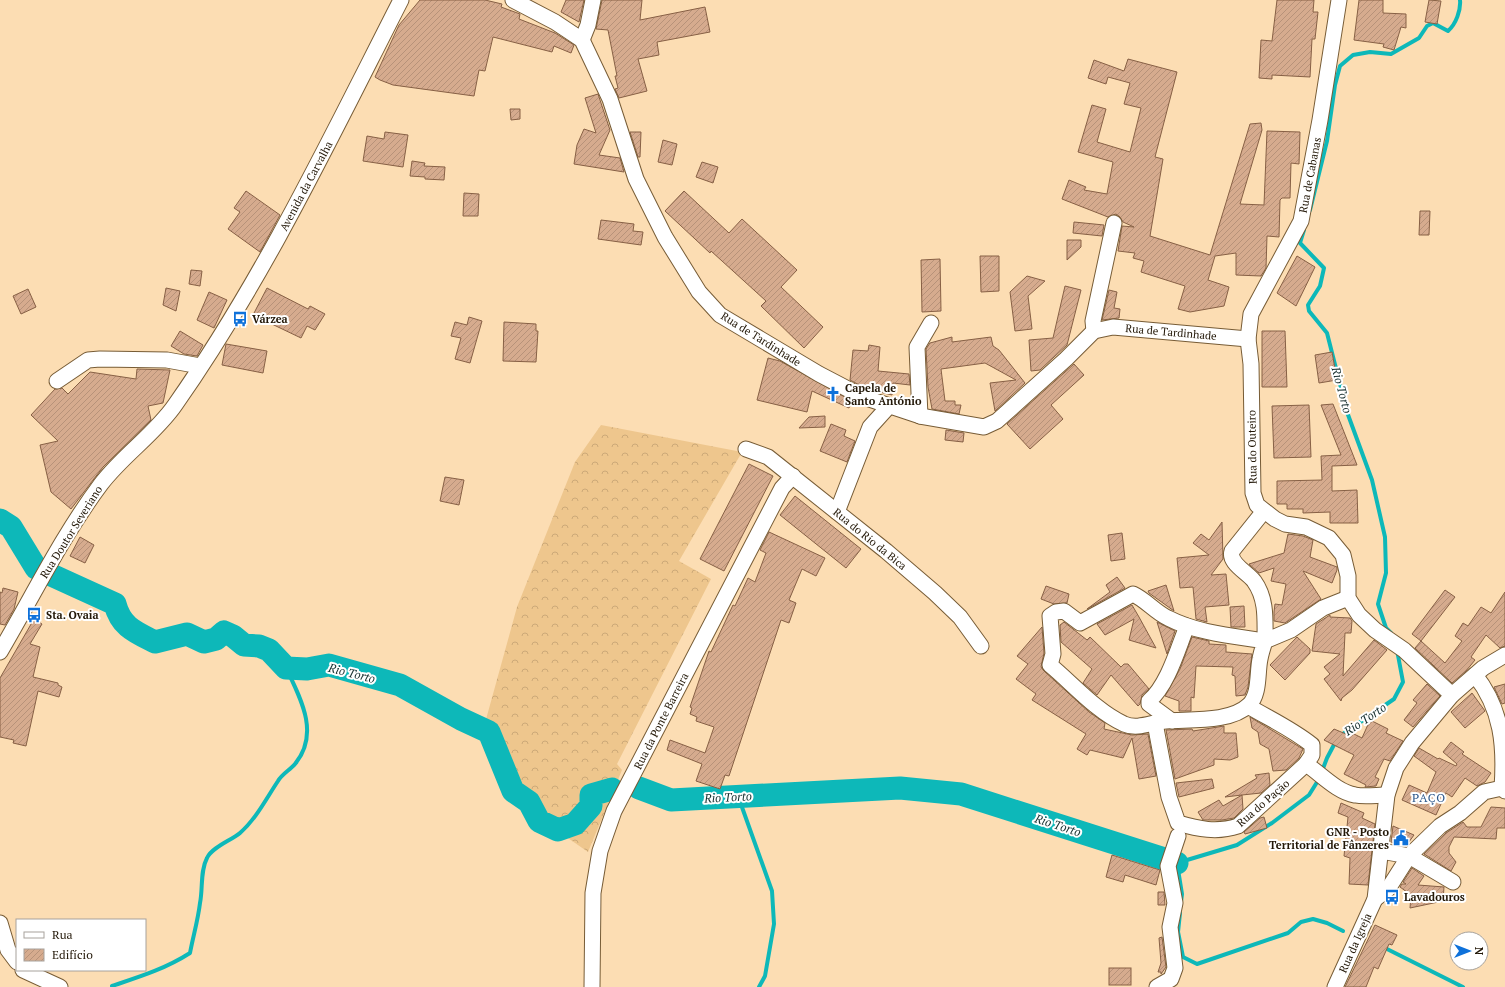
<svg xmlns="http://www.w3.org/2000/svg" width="1505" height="987" viewBox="0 0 1505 987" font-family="'PT Serif',serif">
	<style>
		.forest { fill: url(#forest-crowns) }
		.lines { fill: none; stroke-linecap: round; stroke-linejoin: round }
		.stream { stroke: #0db8b9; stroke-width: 4 }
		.river { stroke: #0db8b9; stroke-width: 23 }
		.building { fill: url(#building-hatch); stroke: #876045 }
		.minor-casing { stroke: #775c36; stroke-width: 17 }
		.minor { stroke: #fff; stroke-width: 15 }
		.labels { text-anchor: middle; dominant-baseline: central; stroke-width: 4; stroke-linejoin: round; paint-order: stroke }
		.street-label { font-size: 11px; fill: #221707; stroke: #fff }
		.poi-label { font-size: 11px; font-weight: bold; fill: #221707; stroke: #fff; text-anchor: start }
		.water-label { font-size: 12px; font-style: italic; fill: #162e2e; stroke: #fff }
		.neighbourhood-label { font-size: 12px; letter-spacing: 1px; fill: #2a558a; stroke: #fff }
	</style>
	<defs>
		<pattern id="forest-crowns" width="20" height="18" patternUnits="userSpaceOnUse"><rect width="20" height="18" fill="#eec68d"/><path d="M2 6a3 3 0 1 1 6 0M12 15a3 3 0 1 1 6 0" fill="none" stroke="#cca978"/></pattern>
		<pattern id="building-hatch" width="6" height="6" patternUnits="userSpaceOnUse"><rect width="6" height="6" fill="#d6ab8e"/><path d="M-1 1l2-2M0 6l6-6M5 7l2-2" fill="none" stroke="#b79279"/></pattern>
	</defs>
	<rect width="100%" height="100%" fill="#fcddb3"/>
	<polygon class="forest" points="601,425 742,452 679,561 711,579 617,764 622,770 588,852 552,827 497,757 490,725 485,723 517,607 575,462"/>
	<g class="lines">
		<g class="stream">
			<path d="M 1310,210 L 1327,141 L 1335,85 L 1340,66 L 1353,55 L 1370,52 L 1391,54 L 1419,38 L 1427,26 L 1433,23 L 1448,31 C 1456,24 1461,10 1460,0"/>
			<polyline points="1304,230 1300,243 1324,268 1320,286 1308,305 1309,311 1327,333 1347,412 1372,480 1385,537 1386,573 1378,604 1386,628 1391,633"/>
			<polyline points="1340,736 1394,699 1403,682 1397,650"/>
			<polyline points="738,796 772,891 774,924 765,976 759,987"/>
			<polyline points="1181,902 1182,894 1177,863 1237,845 1272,823 1309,795 1319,779 1327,758 1336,741"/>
			<polyline points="1180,913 1178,932 1183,957 1197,964 1288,933 1301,922 1313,919 1327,923 1343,931"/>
			<polyline points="1383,947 1463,987"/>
			<path d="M 112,986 C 139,977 165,969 190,953 C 193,937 198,920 200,903 C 203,889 200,871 207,858 C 212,847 232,840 240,833 C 256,819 266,799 278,781 C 282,774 290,770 295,764 C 320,734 301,699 286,668"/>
		</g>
		<g class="river">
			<path d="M 0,520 L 11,527 L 36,568 L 115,604 C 121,627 135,632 155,642 L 187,634 L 204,642 L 216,639 L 224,632 L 233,636 L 244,645 L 259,646 L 269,650 L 286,668 L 307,669 L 329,665 L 400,685 L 461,719 L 489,732 L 513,791 L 529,802 L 539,821 L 558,830 L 575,824 L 591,806 L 591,795 L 612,789"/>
			<polyline points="639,788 671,800 900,788 961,794 1177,863"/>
		</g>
	</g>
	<g class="building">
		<polygon points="420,0 485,0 502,4 501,7 520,14 519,19 555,33 574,45 571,53 554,46 552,52 493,37 485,71 479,70 474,96 393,85 380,80 375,77 399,25"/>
		<polygon points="566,0 584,0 579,22 561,12"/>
		<polygon points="602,0 642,0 640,20 705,7 710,32 657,42 659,55 638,59 647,91 619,98 615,89 618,88 615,76 617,76 608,30 596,29"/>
		<polygon points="1277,0 1314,0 1313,12 1318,12 1315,39 1312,39 1310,77 1272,75 1272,79 1259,78 1261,40 1272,41"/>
		<polygon points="1359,0 1383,0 1383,13 1406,14 1406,28 1401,27 1394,50 1383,47 1384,44 1354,40"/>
		<polygon points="1429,0 1441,1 1437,24 1425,22"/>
		<polygon points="1128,59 1177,72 1155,157 1163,159 1150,236 1210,255 1250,124 1261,123 1262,130 1240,204 1264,205 1267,131 1300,132 1299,164 1291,163 1290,198 1282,198 1280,200 1279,237 1267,236 1266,268 1261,276 1236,275 1236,253 1215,256 1208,280 1229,287 1224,306 1190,312 1178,309 1185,286 1141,272 1144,261 1133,258 1135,253 1118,251 1122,226 1134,227 1123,222 1120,217 1116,214 1108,217 1062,199 1069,180 1086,187 1084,190 1107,194 1113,162 1078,152 1092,105 1106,109 1097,142 1130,152 1141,108 1124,104 1130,83 1108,77 1106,84 1088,78 1094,60 1124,71"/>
		<polygon points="598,94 610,130 599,155 620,158 624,172 574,164 577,145 584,129 596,133 585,98"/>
		<polygon points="510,109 520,109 520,119 511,120"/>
		<polygon points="385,132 408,135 403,167 363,161 367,136 384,139"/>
		<polygon points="630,132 641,132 640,157 638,157"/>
		<polygon points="663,140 677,144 672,165 658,162"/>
		<polygon points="412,161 425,163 424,166 445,167 444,180 425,179 425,177 410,176"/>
		<polygon points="702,162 718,167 713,183 696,177"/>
		<polygon points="246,191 280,215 260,252 228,229 240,212 234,208"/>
		<polygon points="684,191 729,233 742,219 797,270 781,287 823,327 804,348 761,306 766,301 711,251 710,253 665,211"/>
		<polygon points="464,193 479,194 478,216 463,216"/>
		<polygon points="1420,211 1430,211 1429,235 1419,235"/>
		<polygon points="601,220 634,224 633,231 643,232 641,245 598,239"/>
		<polygon points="1074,222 1104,225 1102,236 1073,233"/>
		<polygon points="1067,240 1081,240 1081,247 1067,260"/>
		<polygon points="980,256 999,256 999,291 981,292"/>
		<polygon points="1297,256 1315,267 1296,306 1277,293"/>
		<polygon points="940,259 941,311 922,312 921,260"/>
		<polygon points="191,270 202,271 200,286 189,284"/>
		<polygon points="1027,276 1045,281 1028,296 1032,329 1015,331 1010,292"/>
		<polygon points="1065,286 1081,290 1067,345 1040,370 1031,371 1029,340 1053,338"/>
		<polygon points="166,288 180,291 176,311 163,305"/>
		<polygon points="267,288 308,309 310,306 325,314 315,330 307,326 301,338 253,315"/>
		<polygon points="28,289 36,307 21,314 13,296"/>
		<polygon points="1109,290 1117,292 1114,308 1120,309 1119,318 1102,320"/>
		<polygon points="209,292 227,300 214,328 197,320"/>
		<polygon points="469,317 482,321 470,363 455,359 461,338 451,336 455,322 467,325"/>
		<polygon points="504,322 536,324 536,331 538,331 536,362 503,361"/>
		<polygon points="180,331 203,345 197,356 184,354 171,346"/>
		<polygon points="1262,331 1285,331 1287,387 1262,387"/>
		<polygon points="952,337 952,342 991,337 993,346 999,350 1025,383 995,411 990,383 1016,380 985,363 941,369 945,401 955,401 955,405 961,405 959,414 932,409 928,387 926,349 930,343"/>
		<polygon points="226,344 267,351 263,373 222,365"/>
		<polygon points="869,345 880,347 878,371 909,374 910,385 893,383 892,395 867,389 850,380 853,350 868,351"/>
		<polygon points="1332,352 1337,380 1319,383 1315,355"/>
		<polygon points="768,358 780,361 852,401 849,408 812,391 807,412 757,400"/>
		<polygon points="1074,364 1084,375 1051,405 1063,419 1030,449 1007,424"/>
		<polygon points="137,369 170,370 163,403 148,406 151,420 103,467 71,509 51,492 40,445 58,441 31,415 55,389 62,388 68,394 90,372 136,379"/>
		<polygon points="1333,404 1357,465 1332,466 1332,491 1357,490 1358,523 1330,523 1330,512 1303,513 1303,509 1287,509 1287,504 1277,504 1277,481 1322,480 1321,456 1341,455 1321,405"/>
		<polygon points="1309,405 1311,457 1274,458 1272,406"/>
		<polygon points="825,416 825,427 799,428 809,417"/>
		<polygon points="831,424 846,430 844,436 855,441 847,462 820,451"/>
		<polygon points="946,430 964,433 963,442 945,440"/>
		<polygon points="749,464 773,476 724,571 700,559"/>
		<polygon points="445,477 464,480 459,505 440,501"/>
		<polygon points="795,496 861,549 846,568 780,515"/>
		<polygon points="1222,522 1223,559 1211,575 1226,574 1229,605 1205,607 1207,622 1196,619 1193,587 1180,588 1177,558 1209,555 1193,543 1201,534 1209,540"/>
		<polygon points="769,532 825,558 816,576 802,569 789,600 796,603 789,623 781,620 729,776 725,775 720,789 696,781 702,764 667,750 670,740 705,753 714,727 696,721 697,717 690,714 692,708 690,707 709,651 711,652 733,605 735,606 748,578 755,582 766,553 760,550"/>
		<polygon points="1122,533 1125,559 1111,561 1108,535"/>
		<polygon points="1288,534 1303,536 1313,540 1310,557 1337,567 1337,570 1332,583 1303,571 1321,599 1285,623 1274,621 1274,612 1275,604 1282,605 1286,584 1271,581 1274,568 1259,573 1249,564 1284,553"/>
		<polygon points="80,537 94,545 85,563 70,556"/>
		<polygon points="1117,577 1125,588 1087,609 1110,592 1106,585"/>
		<polygon points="1166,585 1174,611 1149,593 1148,591"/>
		<polygon points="1046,586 1069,594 1067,603 1054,604 1041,599"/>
		<polygon points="3,588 18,592 14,609 5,625 0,624 0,592 2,593"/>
		<polygon points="1445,590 1455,597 1421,641 1412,634"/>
		<polygon points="1505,592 1505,646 1500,648 1486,635 1471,657 1475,660 1466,671 1452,683 1415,648 1421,641 1445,663 1462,641 1455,636 1463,623 1468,626 1481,607 1491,613"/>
		<polygon points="1132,605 1139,617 1156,648 1129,640 1134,619 1105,635 1097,624"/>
		<polygon points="1244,606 1245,627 1231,627 1230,607"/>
		<polygon points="1330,615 1330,617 1350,618 1352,621 1351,633 1345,633 1343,676 1374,640 1387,650 1352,690 1342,698 1341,701 1324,679 1330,674 1324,667 1340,654 1312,651 1316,624"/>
		<polygon points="34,619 42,624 30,644 40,647 33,677 58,683 58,685 62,687 59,697 38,691 26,746 13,743 14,740 0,737 0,678"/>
		<polygon points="1064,622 1087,640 1090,637 1121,667 1124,664 1128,664 1149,689 1142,695 1140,704 1138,706 1111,675 1097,695 1083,683 1092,669 1061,642 1060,625"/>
		<polygon points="1157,622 1175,631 1167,654"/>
		<polygon points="1042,627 1044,653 1041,667 1044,671 1089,712 1105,723 1104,729 1132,735 1148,734 1156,776 1139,779 1132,738 1123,758 1090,750 1087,755 1077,749 1086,734 1032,700 1036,694 1016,679 1028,664 1017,656"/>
		<polygon points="1192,637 1209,641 1209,644 1226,645 1226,652 1252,654 1248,687 1245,695 1236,696 1235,676 1232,675 1233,667 1196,666 1194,698 1191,697 1191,711 1179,711 1179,701 1165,696 1180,669"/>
		<polygon points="1297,637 1310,649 1310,653 1285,680 1270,665"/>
		<polygon points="1427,684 1440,696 1413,727 1404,720 1417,703 1413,700"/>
		<polygon points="1505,684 1505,703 1502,704 1494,687"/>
		<polygon points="1472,693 1485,711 1465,728 1451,712"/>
		<polygon points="1250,717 1303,749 1299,758 1286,770 1273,771 1269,749 1260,744 1258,732 1252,728"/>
		<polygon points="1370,720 1388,729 1386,733 1403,741 1390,761 1384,759 1375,777 1379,779 1376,786 1365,787 1366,785 1344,774 1354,755 1324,740 1334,729 1346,734 1348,731 1362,738"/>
		<polygon points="1224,726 1224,733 1236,733 1238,757 1230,760 1214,759 1214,765 1175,779 1166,730 1192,729 1193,731"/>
		<polygon points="1451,742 1464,752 1462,754 1491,773 1485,782 1477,786 1465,778 1452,797 1446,793 1436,815 1402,800 1409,785 1427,793 1436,772 1414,756 1419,748 1438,759 1439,758 1456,766 1457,764 1443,752"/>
		<polygon points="1269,773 1270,785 1261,793 1242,795 1243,809 1234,818 1222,820 1203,820 1198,812 1219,800 1223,806 1242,795 1225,797 1257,778 1255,775"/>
		<polygon points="1212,779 1214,788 1179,797 1176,783"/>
		<polygon points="1341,803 1364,813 1362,818 1375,824 1368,885 1349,884 1350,858 1344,856 1348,817 1338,813"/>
		<polygon points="1491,807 1505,808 1505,828 1497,828 1496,839 1454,837 1449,847 1449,853 1456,862 1451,871 1424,854 1446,833 1463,822 1467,827 1481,827"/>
		<polygon points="1264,817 1267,828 1245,834 1244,832 1260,818"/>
		<polygon points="1393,826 1414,835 1406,846 1391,842"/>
		<polygon points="1112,855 1160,870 1156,885 1125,875 1123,882 1106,877"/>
		<polygon points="1412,868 1424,876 1418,885 1444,887 1443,901 1410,908 1411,895 1400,887 1402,884 1406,884 1403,882"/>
		<polygon points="1158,892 1164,892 1165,905 1158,905"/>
		<polygon points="1375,925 1397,935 1392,945 1389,944 1378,969 1374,967 1366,987 1345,987"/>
		<polygon points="1162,937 1166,967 1161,974 1161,972 1158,972 1161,963 1159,938"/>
		<rect x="1109" y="968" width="22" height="17"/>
	</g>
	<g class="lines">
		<g class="minor-casing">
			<g id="minor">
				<polyline points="513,0 555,22 582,40 610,99 636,179 665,237 699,292 720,315 819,374 863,397 920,416 984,427 997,421 1066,359 1094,331 1113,327 1248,339"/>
				<polyline points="1339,0 1320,120 1301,221 1251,314 1248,339 1251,364 1253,493 1257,505 1275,519 1285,524 1306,527 1329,538 1343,555 1348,576 1348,598 1359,615 1375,630 1404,650 1452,695"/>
				<polyline points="582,40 588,25 593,0"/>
				<polyline points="1094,331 1093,321 1114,223"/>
				<polyline points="57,381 88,360 100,359 167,360 200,366"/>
				<polyline points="920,416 917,347 931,323"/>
				<polyline points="746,449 768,457 886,551 935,593 960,617 981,646"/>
				<path d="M 1264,511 L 1232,551 C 1228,563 1247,572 1254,581 C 1267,599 1265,620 1265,641 C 1233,636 1197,633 1168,618 C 1155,612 1146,600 1133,594 L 1080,623 L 1064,611 L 1056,612 L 1050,616 L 1053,654 L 1050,665 C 1073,684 1096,711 1124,724 C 1138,730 1152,722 1166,721 C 1190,719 1230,723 1249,705 C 1260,694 1257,673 1260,659 C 1261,653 1263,647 1265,641 L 1291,630 L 1323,608 L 1348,598"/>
				<polyline points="837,512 870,427 889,406"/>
				<path d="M 0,652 C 33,596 62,536 101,484 C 123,455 155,434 175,405 C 264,278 331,137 401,0"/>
				<path d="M 1475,675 C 1502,709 1505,746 1502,788 L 1505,791"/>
				<path d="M 1248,706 C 1270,719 1292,729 1312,745 L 1312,755 L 1306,764"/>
				<path d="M 1172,721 L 1149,704 L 1149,701 C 1168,685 1178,648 1187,626"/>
				<path d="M 1155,723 L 1169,797 L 1178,823 C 1198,829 1217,833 1238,826 L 1306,764 C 1321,774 1337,792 1355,795 C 1365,797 1377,795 1387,795"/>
				<polyline points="1381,851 1409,856 1453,882"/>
				<polyline points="1375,899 1388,889 1409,856 1440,826 1460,813 1484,792 1502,788"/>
				<polyline points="0,923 8,950 17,962"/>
				<polyline points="23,970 60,987"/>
				<polyline points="592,987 593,893 600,851 614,811 782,488 793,476"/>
				<polyline points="1157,987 1171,979 1175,968 1170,927 1175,903 1168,866 1178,836"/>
				<polyline points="1335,987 1375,899 1387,795 1396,768 1412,743 1452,695 1483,668 1505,655"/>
			</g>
		</g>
		<use href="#minor" class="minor"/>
	</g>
	<defs>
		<g id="bus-bare" transform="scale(1.2)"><path d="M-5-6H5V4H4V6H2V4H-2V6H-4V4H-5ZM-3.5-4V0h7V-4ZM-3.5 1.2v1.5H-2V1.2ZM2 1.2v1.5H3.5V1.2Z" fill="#0e71da" stroke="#fff" stroke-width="2.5" paint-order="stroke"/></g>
		<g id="church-bare" transform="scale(1.2)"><path d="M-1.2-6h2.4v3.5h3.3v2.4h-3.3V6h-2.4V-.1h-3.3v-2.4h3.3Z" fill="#0e71da" stroke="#fff" stroke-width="2.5" paint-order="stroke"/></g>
		<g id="civic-bare" transform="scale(1.2)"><path d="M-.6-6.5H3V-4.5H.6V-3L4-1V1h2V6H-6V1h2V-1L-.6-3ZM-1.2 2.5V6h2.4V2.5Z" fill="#0e71da" stroke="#fff" stroke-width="2.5" paint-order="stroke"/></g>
	</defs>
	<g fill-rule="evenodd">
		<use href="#bus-bare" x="240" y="319"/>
		<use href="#church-bare" x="833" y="394"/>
		<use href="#bus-bare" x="34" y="615"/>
		<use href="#civic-bare" x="1401" y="838"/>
		<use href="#bus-bare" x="1392" y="897"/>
	</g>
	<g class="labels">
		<g class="street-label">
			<text transform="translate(1310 175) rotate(-79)">Rua de Cabanas</text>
			<text transform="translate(306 186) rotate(-62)">Avenida da Carvalha</text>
			<text transform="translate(1171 332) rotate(5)">Rua de Tardinhade</text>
			<text transform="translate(761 339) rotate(32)">Rua de Tardinhade</text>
			<text transform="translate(1252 447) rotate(-91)">Rua do Outeiro</text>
			<text transform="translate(71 532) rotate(-58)">Rua Doutor Severiano</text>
			<text transform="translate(870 539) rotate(39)">Rua do Rio da Bica</text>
			<text transform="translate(661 721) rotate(-63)">Rua da Ponte Barreira</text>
			<text transform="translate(1263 803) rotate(-41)">Rua do Pação</text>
			<text transform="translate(1355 943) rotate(-66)">Rua da Igreja</text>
		</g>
		<g class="poi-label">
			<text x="252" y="319">Várzea</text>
			<text x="845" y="388">Capela de<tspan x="845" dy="13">Santo António</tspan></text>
			<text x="46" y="615">Sta. Ovaia</text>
			<text x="1389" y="832" text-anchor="end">GNR - Posto<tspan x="1389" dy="13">Territorial de Fânzeres</tspan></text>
			<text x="1404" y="897">Lavadouros</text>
		</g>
		<g class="water-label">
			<text transform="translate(1342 390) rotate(75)">Rio Torto</text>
			<text transform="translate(352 673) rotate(14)">Rio Torto</text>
			<text transform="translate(1365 719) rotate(-34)">Rio Torto</text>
			<text transform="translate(728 797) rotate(-3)">Rio Torto</text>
			<text transform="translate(1058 825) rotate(18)">Rio Torto</text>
		</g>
		<g class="neighbourhood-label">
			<text x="1429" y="797">PAÇO</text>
		</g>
	</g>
	<rect x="16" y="919" width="130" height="52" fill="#ffffff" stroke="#a7a29c"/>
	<rect x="24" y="932" width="20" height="6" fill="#ffffff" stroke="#a7a29c"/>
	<text x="52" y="939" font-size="12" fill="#221707">Rua</text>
	<rect x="24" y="949" width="20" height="12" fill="url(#building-hatch)" stroke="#a7a29c"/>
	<text x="52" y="959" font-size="12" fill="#221707">Edifício</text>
	<g transform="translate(1469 951) rotate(90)"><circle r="19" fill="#ffffff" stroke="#a7a29c"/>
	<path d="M0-3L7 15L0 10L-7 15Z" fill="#0e71da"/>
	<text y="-6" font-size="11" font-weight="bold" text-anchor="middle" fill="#221707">N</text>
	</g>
</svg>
